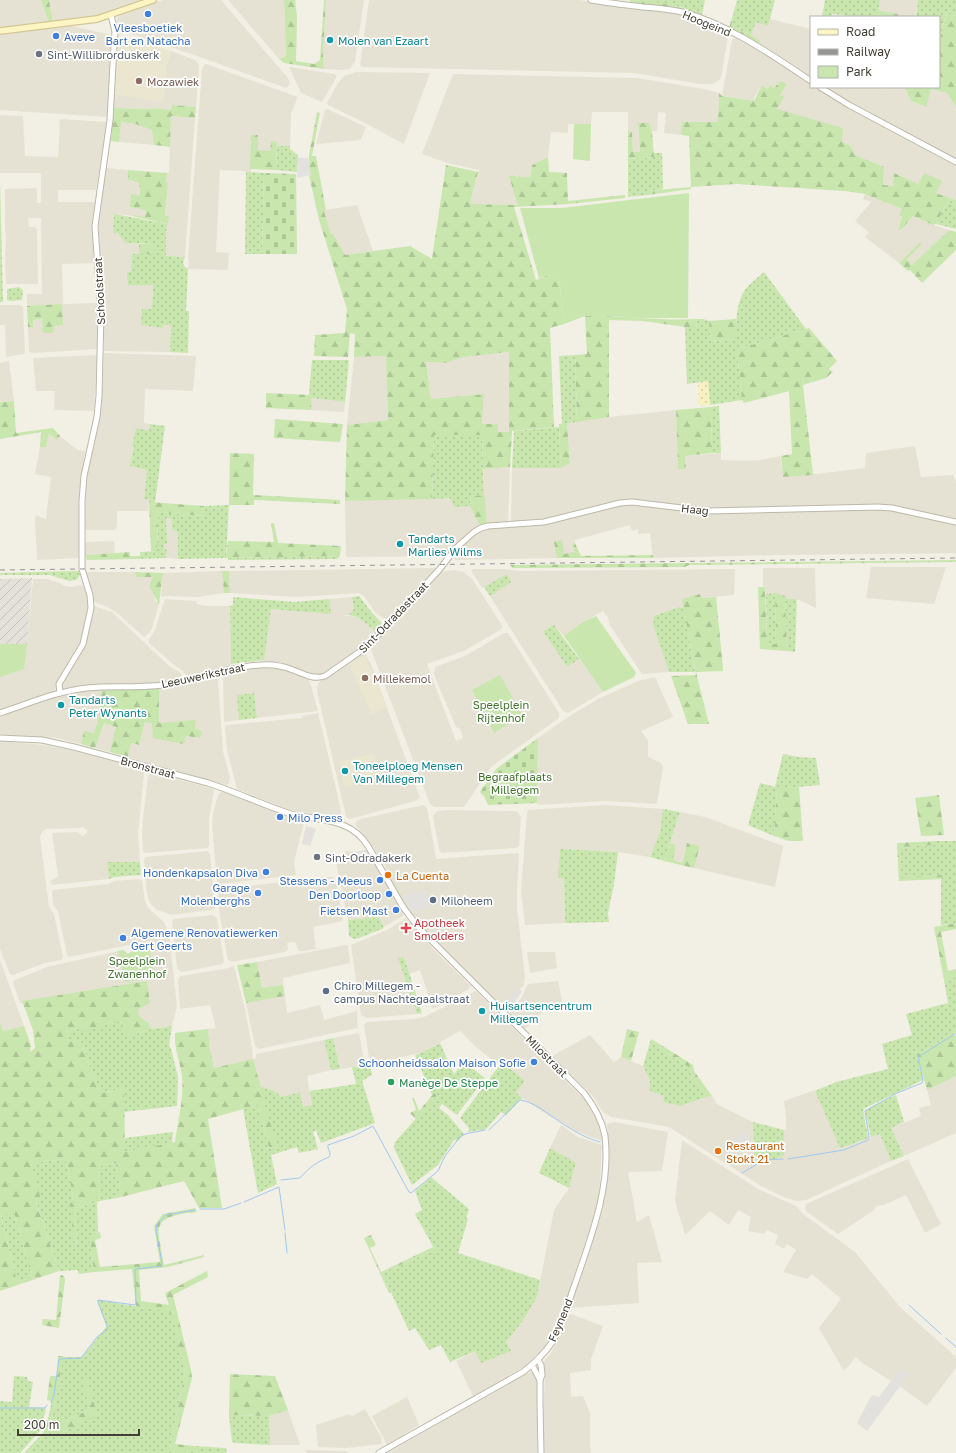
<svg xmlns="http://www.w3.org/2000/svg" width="956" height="1453" viewBox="0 0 956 1453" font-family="'Golos Text',sans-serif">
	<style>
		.residential { fill: #e6e2d3 }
		.industrial { fill: url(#industrial-furrows) }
		.education { fill: #ebe6cf }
		.grass { fill: url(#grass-dots); fill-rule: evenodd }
		.forest { fill: url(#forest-firs); fill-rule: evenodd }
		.sand { fill: url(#sand-dots) }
		.cemetery { fill: url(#cemetery-stones) }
		.green { fill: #c8e6ae }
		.parking { fill: #e3e1dd }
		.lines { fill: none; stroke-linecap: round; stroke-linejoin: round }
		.stream { stroke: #a1c8ef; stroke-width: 1 }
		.tertiary-casing { stroke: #bdb8a8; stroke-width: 7 }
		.secondary-casing { stroke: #d2c795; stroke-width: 8 }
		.tertiary { stroke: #fff; stroke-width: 5 }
		.secondary { stroke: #fef5c4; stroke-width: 5.5 }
		.rail { stroke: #959595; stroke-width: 1; stroke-dasharray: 5 5; stroke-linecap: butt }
		.shop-dot { fill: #3f7fe0; stroke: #fff; stroke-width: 1.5 }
		.culture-dot { fill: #0f9aa8; stroke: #fff; stroke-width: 1.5 }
		.worship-dot { fill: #6b7280; stroke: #fff; stroke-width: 1.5 }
		.education-dot { fill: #8d6e63; stroke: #fff; stroke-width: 1.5 }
		.food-dot { fill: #e8710a; stroke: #fff; stroke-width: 1.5 }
		.service-dot { fill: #5c6f8a; stroke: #fff; stroke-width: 1.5 }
		.health-dot { fill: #e0444e; stroke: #fff; stroke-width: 1.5 }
		.leisure-dot { fill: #2e9e5b; stroke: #fff; stroke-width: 1.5 }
		.labels { text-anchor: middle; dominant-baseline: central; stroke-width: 3.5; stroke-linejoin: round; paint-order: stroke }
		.street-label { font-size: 11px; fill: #444035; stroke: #fff }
		.shop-label { font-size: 11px; fill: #366cbe; stroke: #fff; text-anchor: end }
		.culture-label { font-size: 11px; fill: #0d838f; stroke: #fff; text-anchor: start }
		.worship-label { font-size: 11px; fill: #5b616d; stroke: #fff; text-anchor: start }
		.education-label { font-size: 11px; fill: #785e54; stroke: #fff; text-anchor: start }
		.park-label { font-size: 11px; fill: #3f7529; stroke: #fff }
		.food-label { font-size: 11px; fill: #c56008; stroke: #fff; text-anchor: start }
		.service-label { font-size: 11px; fill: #4e5e75; stroke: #fff; text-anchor: start }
		.health-label { font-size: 11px; fill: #be3a42; stroke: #fff; text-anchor: start }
		.leisure-label { font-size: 11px; fill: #27864d; stroke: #fff; text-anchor: start }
	</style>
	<defs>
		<pattern id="industrial-furrows" width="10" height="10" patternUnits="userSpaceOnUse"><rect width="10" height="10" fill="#e4e1da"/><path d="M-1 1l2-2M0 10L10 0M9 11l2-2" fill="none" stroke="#c5c2bc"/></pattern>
		<pattern id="grass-dots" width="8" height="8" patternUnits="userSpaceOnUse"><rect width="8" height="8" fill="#c8e6ae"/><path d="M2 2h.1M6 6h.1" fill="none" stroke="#adc696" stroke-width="1.8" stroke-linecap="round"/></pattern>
		<pattern id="forest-firs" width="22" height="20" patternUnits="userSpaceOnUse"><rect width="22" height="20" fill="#c8e6ae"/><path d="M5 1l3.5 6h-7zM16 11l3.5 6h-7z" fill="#adc696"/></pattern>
		<pattern id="sand-dots" width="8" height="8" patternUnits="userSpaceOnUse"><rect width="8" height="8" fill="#f7f0c1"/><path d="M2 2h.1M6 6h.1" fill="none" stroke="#d5cfa6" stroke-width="1.8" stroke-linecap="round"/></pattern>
		<pattern id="cemetery-stones" width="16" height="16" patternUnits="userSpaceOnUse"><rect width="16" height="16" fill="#c8e6ae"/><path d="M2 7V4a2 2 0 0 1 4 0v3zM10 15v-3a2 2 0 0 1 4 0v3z" fill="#adc696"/></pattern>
	</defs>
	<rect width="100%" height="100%" fill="#f2efe5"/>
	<g class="residential">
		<polygon points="0,0 41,0 49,23 0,28"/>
		<polygon points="49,0 145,0 97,16 53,22"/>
		<polygon points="163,0 221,0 288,78 290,84 286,88 197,56 119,30 117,20 119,16"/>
		<polygon points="228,0 284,0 286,56 279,59"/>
		<polygon points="326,0 364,0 355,61 350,69 343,70 324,69 323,57"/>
		<polygon points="369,0 580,0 610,6 674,13 691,17 720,29 728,35 721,78 714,84 700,84 634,73 362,67 360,65"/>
		<polygon points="880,0 918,0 915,17 898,17 898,14 878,10"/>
		<polygon points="770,19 811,29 811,79 758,44 759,41 751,35 756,22 768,26"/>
		<polygon points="72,26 112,35 107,117 0,110 0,34"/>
		<polygon points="734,38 737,38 776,61 811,84 811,87 816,87 956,164 956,200 936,193 924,173 918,184 894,174 893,187 883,185 866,160 855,155 850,145 842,142 777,109 780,95 787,84 780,81 774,88 768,89 762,85 755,96 754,101 722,96 732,40"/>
		<polygon points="171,51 195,60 198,63 199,67 196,107 172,105 171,110 157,108 150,109 114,108 114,94 163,101 166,67"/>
		<polygon points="206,64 298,97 291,113 290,146 277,146 277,142 271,142 270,151 258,151 258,135 251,135 251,173 246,172 245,171 220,170 216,252 229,253 228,270 188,269 189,261 188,258 202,69 204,65"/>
		<polygon points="289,67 334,74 337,76 322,102 301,93"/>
		<polygon points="356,72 430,73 404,144 361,121 328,105 327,103 338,83 344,76"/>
		<polygon points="453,74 637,78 704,89 719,93 718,122 682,122 681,135 664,133 666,113 658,112 657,131 652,131 649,123 638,128 640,152 633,152 632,132 628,131 628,112 592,112 591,124 568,124 568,133 551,132 548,157 532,165 530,177 524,179 516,175 518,205 470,204 479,170 447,163 422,154"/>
		<polygon points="824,87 879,87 887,89 888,87 905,87 911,101 925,107 931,89 947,93 953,103 956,106 956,159 844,100"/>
		<polygon points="327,109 366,127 361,140 316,144 325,110"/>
		<polygon points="0,115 23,116 25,156 58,157 60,119 107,122 96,190 58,190 58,202 95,202 92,221 94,263 62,264 63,304 97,303 97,349 33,353 29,352 28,327 33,327 32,320 42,319 54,326 62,305 27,306 27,294 42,294 41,218 28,218 29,227 35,227 36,229 37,229 38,284 6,284 5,255 6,238 5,230 5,189 36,188 37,190 37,203 41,203 41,173 0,173"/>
		<polygon points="171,116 195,118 185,257 166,256 166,233 167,224 168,224 165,216 168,183 166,183 167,173 169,173"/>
		<polygon points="120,122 135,124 152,130 154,145 119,142"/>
		<polygon points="106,168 128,170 128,180 139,181 140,196 146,209 145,217 114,214 113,233 118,233 125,243 139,244 139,254 132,254 131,272 127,272 153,285 152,309 141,325 163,328 163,325 171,325 170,352 104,351 104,304 99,238 98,221"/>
		<polygon points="865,194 902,209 902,217 898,229 901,230 913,216 933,225 949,230 912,265 907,259 921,244 919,243 899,263 865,237 869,232 855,221 871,202 863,199"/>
		<polygon points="357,205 373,251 344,255 333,234 331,234 324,210"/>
		<polygon points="0,305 20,305 23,307 25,352 24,354 6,357 5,325 0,325"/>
		<polygon points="509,352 509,432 498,433 497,424 482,424 484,394 431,399 426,362 446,363 464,357"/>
		<polygon points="104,353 196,356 193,391 145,389 144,423 150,424 149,432 136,429 132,445 134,446 130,466 147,470 144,499 149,499 148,511 117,511 117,526 115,530 85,530 86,482 101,409"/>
		<polygon points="97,355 94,411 54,410 55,391 36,391 33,358"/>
		<polygon points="386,356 388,420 347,425 354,357"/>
		<polygon points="9,361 14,401 0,402 0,363"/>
		<polygon points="312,398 345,402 344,412 311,410"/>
		<polygon points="676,410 678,469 686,469 685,456 721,453 721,460 745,461 761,460 780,456 783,477 799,476 865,468 866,453 915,446 921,477 953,475 956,482 956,520 887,505 868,505 714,509 631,500 611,502 550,519 513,522 511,521 512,468 561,468 570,463 567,423 609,417"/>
		<polygon points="49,434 57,440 60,436 71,445 78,450 85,451 79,492 79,558 37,560 35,519 36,515 46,519 51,477 35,474 40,447 46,447"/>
		<polygon points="510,467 508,522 505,523 487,523 485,499 484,495 484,469"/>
		<polygon points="451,498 455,507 470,506 480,526 454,548 456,552 475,534 483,529 544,525 611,506 633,504 713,513 886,510 956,524 956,553 778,555 653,558 650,533 638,534 638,529 632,531 630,525 575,540 575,543 572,544 576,553 564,554 554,542 557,558 455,560 454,556 346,557 345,501"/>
		<polygon points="166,518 172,519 178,530 178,559 166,558 167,550 164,550 164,544 167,544"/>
		<polygon points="114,541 115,553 85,555 85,542"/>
		<polygon points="871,567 946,567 934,604 866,598"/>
		<polygon points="436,568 389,620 386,621 375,612 364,596 359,593 297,597 230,593 229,571"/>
		<polygon points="763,568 815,568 816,608 797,599 787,599 775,593 766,594 765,587 763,587"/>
		<polygon points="473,569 505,569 518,571 735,569 734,595 701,598 700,595 682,599 684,608 679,607 654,616 653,625 669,672 642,674 609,624 608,618 603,611 583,622 564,636 554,625 543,631 567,667 579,658 603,692 568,713 563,711 484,587 482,588 472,572 471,570"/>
		<polygon points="455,570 464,572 473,580 503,627 500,630 466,650 427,664 456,741 463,738 460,729 456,727 439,687 434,674 435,667 467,655 504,633 508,633 559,713 559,718 491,767 464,807 434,807 430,804 370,647 439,572"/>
		<polygon points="222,571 224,593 197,597 167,596 161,597 163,573"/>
		<polygon points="86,572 135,572 136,577 153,576 155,600 159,604 152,628 149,633 144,637 143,636 117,613 108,607 94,602 86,578"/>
		<polygon points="33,579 47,579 57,582 65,586 72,587 81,585 84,586 89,599 89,607 80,645 57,684 54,693 0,711 0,644 27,644"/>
		<polygon points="352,597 354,609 349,615 340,615 357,617 377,632 359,650 325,674 319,675 314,675 263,663 271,608 330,614 329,599"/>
		<polygon points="165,599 196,601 197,604 206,606 230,606 231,666 190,676 187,676 183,671 173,664 149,643 149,640 155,630"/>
		<polygon points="94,606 112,612 168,665 181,673 182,677 181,679 157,683 103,685 64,690 62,688 61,685 84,648"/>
		<polygon points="364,652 371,664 420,798 415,801 350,819 347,818 346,816 317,691 317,686 322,679 330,676"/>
		<polygon points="259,667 288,670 309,679 318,711 257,718 254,693 238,695 239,720 224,722 223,675 224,673"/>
		<polygon points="216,675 218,679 223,751 230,778 229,784 225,785 128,757 131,743 139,745 145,722 152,724 184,744 186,736 200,738 195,729 196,721 159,723 159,688 101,690 98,721 94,733 84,732 81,744 57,738 0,734 0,716 53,698 90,690 162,687"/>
		<polygon points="655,677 673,717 641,731 648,740 648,757 661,763 663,767 657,804 606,801 539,805 537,803 538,738 565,719 598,699 638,681"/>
		<polygon points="318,713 336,788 341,812 340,816 334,818 313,816 288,809 237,789 227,750 225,727 227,725 302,718 302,716"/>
		<polygon points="104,723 117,726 110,752 95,748"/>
		<polygon points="0,741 44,745 65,749 141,768 143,770 144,774 138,833 140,862 107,862 109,879 52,885 50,881 58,876 52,833 77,832 83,836 87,833 87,830 83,827 78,828 46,829 42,832 40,837 49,907 54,914 63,957 61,960 45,963 13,975 10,974 0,949"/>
		<polygon points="151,772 210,788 214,790 209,819 209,846 207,848 146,853 143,851 142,834 143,818 148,776"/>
		<polygon points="223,791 283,815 304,822 294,862 296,875 219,884 217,882 212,826 213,813 218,795"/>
		<polygon points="423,805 426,807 428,812 436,859 517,853 519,854 517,891 517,908 525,978 524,985 502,1006 420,925 401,899 384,864 373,847 355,824 357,821 361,819"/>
		<polygon points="605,805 663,809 660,832 650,857 618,852 560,849 559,878 564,878 565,923 525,925 521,891 527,812 528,810"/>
		<polygon points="448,810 514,811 518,812 521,817 519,846 516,848 441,853 439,849 433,816 437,811"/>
		<polygon points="680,812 705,817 783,846 775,887 694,868 700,846 684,863 672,860 676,845 670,843"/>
		<polygon points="365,850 367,850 404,913 404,915 384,927 379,917 348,920 336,862 346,851 355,852"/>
		<polygon points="208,851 210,855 215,908 211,910 172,915 157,910 150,903 147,894 144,860 146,857"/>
		<polygon points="326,877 333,877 336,881 343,921 313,927 316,949 303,951 300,951 298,950 295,942 287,943 288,950 285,952 232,962 228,960 219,911 218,894 221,889"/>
		<polygon points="138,879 142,881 145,901 148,908 164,922 169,934 177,1006 172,1026 151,1029 149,1023 141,1018 138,1014 139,1009 150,1003 147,981 20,1003 13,982 15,980 47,967 123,950 128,954 132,951 132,947 129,945 69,957 67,955 58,911 53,905 52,892 53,890 108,884 115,881"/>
		<polygon points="212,915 217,918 224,961 223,964 182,972 177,969 172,921 174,919"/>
		<polygon points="406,918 439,955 471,986 469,989 433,1009 420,970 409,974 404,957 399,959 417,1014 367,1018 361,1015 351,945 387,930"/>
		<polygon points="346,945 348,946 350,963 283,978 283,985 262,988 257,962"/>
		<polygon points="527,952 555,952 557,968 530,973"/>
		<polygon points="0,960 24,1026 3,1031 0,1023"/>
		<polygon points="232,966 234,966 245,1009 252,1047 253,1059 256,1058 256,1054 324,1040 331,1070 307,1076 312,1105 303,1107 288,1096 282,1097 274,1091 259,1086 252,1060 214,1068 210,1049 208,1029 216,1028 210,1005 180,1009 178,979 181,976 229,968"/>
		<polygon points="558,981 563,1006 545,1009 525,1029 509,1014 522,997 528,984"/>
		<polygon points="476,991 585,1100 595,1117 601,1133 602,1141 577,1132 553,1117 552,1118 522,1098 516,1092 525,1081 500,1060 496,1063 475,1046 460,1031 423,1052 370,1065 364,1025 367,1022 414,1019 424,1017"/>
		<polygon points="285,996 287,1013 320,1005 324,1020 357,1011 358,1028 259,1049 255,1046 246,1003"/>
		<polygon points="359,1033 364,1060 359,1066 340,1069 333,1038"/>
		<polygon points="590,1035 614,1062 621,1057 643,1066 650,1080 650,1091 664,1096 663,1101 680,1106 706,1097 712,1096 717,1104 753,1122 755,1164 784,1156 784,1130 786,1129 786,1117 784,1101 815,1090 840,1148 850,1145 880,1134 891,1161 806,1200 797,1201 786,1198 761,1186 669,1127 611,1117 603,1112 594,1098 585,1088 552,1056"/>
		<polygon points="956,1076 956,1133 904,1156 891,1128 921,1116 919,1108 931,1105 927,1090"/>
		<polygon points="615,1122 668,1132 662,1171 628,1172 637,1222 649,1215 662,1262 637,1263 639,1303 570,1308 602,1213 608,1173 609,1146 607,1125 609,1123"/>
		<polygon points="561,1125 578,1137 602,1145 599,1196 594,1216 564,1306 555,1328 545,1347 525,1366 473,1396 456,1361 475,1351 481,1363 511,1351 506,1342 522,1322 537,1297 554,1210 569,1188 576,1164 550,1148"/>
		<polygon points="682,1140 758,1189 796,1206 803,1214 855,1252 900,1307 956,1357 956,1368 927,1406 902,1388 861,1362 856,1357 844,1371 819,1328 841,1299 812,1274 807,1279 783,1272 796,1250 787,1244 784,1249 775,1244 778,1235 767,1230 764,1234 748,1231 751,1217 738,1210 729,1225 710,1211 685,1235 675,1201"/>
		<polygon points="908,1159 941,1224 925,1233 906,1195 884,1205 876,1206 874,1210 838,1234 807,1212 805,1209 806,1204"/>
		<polygon points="568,1313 603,1326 591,1359 591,1370 570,1373 571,1397 583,1396 590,1413 590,1443 591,1453 544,1453 543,1414 545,1376 544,1361 550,1354 559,1339"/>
		<polygon points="532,1372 536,1378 537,1383 537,1453 387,1453 517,1379 528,1373"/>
		<polygon points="407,1397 419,1425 387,1445 372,1416"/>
		<polygon points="365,1409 381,1437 382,1444 347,1448 318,1447 316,1425 349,1414 352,1416"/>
		<polygon points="288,1410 300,1445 270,1445 269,1416"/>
		<polygon points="305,1450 347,1451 348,1453 307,1453"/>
	</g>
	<polygon class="industrial" points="32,578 27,644 0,644 0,579"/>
	<g class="education">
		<polygon points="118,36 147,44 148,43 171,51 166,67 163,102 114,94 117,37"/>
		<polygon points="365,656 387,707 371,714 349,663"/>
		<polygon points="374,753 382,778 344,787 339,762"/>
	</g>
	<g class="grass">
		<polygon points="637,0 705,0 702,15 681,7"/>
		<polygon points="738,0 775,0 768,26 756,22 751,35 731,26"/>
		<polygon points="825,0 880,0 877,17 844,17 844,15 832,14 831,17 822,17"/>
		<polygon points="918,0 956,0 956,16 946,13 939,44 939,17 916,17"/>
		<polygon points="277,146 290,146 290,149 298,155 297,172 276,170"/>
		<polygon points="654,153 662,153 663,189 648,191 648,195 628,197 628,159 654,157"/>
		<polygon points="246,172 264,173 262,254 245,254"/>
		<polygon points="0,179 3,302 0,302"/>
		<polygon points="947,202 956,204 956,229 936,224"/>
		<polygon points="114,214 167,224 166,233 166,256 185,257 183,262 184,266 188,269 186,311 189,311 188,353 170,352 171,325 163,325 163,328 141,325 142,309 152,309 153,285 128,285 127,272 131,272 132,254 154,254 155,244 125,243 118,233 113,233"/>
		<path d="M 764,272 L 806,329 L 737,349 L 742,400 L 710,405 L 708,381 L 687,384 L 685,327 L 696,327 L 697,319 L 703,319 L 709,321 L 711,341 L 736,339 C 736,324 736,302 745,290 C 750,283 758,278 764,272 Z"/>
		<polygon points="19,287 23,290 22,300 10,301 7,300 7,289"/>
		<polygon points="575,355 577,422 562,424 559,356"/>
		<polygon points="312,360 349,360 345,402 312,398 312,395 309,395"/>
		<polygon points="719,406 721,453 712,453 711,407"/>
		<polygon points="150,424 165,426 155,503 149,502 149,499 144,499 147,470 130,466 134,446 132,445 136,428 149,431"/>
		<polygon points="559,427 561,468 512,468 514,431"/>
		<polygon points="434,435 482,435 484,495 471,496 470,506 455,507 450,498 432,499"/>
		<polygon points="229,505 226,558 178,559 178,531 172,530 172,519 166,518 167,544 164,544 164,549 167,550 166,558 136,559 136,556 140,556 140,552 157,551 158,512 203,516 204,506"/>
		<polygon points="340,556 337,559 228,560 228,558"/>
		<polygon points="79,571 80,575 76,580 69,581 50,575 0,575 0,573"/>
		<polygon points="507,574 511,582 490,596 484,587"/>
		<polygon points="775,593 776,644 767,644 766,594"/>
		<polygon points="359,596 373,614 381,622 382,628 377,632 357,617 349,615 354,609 352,597"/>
		<polygon points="785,596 787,599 797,599 795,652 787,651"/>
		<polygon points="233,597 294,602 329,599 331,614 271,609 264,660 231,664 230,606 233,605"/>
		<polygon points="679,607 684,608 695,672 669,672 653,625 654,616"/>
		<polygon points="554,625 579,659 567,667 543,631"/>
		<polygon points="254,693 257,718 239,720 237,695"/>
		<polygon points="783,754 798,757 816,758 820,785 777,789 774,836 748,825 760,783 775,787"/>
		<polygon points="663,809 680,812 664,861 650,857 660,832"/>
		<polygon points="936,841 956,841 956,923 941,925 941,875 901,879 900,847 936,845"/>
		<polygon points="560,849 618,852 614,884 608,913 609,922 565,923 564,878 558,878"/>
		<polygon points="107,862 140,862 141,875 114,877 109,879"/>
		<polygon points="379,917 384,928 359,938 354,939 349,936 348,920"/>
		<polygon points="404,957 422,1013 417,1014 398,958"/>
		<polygon points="956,977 956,1032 917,1055 914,1043 923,1080 863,1109 868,1138 850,1145 840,1148 815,1091 836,1082 888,1069 882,1044 912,1035 906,1014 948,1003 944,980"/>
		<polygon points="120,1021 129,1036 151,1029 172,1026 169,1045 171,1049 178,1077 177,1106 123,1112 124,1089 100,1093 81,1041 69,1041 66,1032 79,1028 81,1031"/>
		<polygon points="333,1038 340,1069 331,1070 324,1040"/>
		<polygon points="651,1039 661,1045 660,1049 690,1068 691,1074 706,1097 680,1106 663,1102 664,1096 650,1091 650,1080 643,1066"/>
		<polygon points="440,1043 454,1074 464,1062 485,1078 457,1115 442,1104 439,1108 448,1115 464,1134 458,1141 454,1140 438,1165 412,1185 394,1148 395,1142 437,1095 434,1093 432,1095 415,1055 423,1052"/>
		<polygon points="502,1062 525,1081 516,1092 522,1098 506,1115 501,1112 486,1129 468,1132 469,1128 460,1118"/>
		<polygon points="370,1065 372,1075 362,1081 375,1123 321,1143 316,1130 313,1132 318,1149 299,1153 297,1147 271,1155 277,1184 258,1193 243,1109 258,1105 269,1148 277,1147 259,1086 274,1091 282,1097 300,1092 303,1107 312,1105 310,1091 356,1084 352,1067"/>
		<polygon points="896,1095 904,1122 891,1128 904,1156 891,1161 880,1134 871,1137 865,1110"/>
		<polygon points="753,1122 784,1130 784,1156 755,1165"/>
		<polygon points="173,1132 172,1143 125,1152 125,1138"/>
		<polygon points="550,1148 576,1163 569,1188 539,1173"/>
		<polygon points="66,1159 74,1203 70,1203 77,1253 75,1208 97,1202 98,1232 94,1233 94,1237 90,1239 94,1272 78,1274 78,1270 59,1271 36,1201 40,1200 31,1163"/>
		<polygon points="116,1163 121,1197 100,1201 98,1166"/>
		<polygon points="431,1177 469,1209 466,1218 468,1219 458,1253 540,1280 537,1297 522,1322 506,1342 511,1351 481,1363 475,1351 450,1362 441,1345 429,1350 415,1328 409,1331 382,1273 435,1250 415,1214 422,1210 415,1191"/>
		<polygon points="14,1212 32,1277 17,1282 1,1215"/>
		<path d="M 97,1300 L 172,1312 L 185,1372 L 169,1453 L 24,1453 L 42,1434 L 44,1436 C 54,1427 60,1375 62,1360 L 68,1361 L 68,1357 L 82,1357 L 107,1326 ZM 87,1380 L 97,1415 L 56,1424 L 89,1410 Z"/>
		<polygon points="14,1376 27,1377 28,1381 33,1382 29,1407 46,1408 41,1430 20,1453 0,1453 0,1401 12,1402"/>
		<polygon points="229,1415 269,1416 270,1445 236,1443 232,1442"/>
		<polygon points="195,1446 226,1448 227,1453 195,1453"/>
	</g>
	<g class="forest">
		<polygon points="41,0 49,0 53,22 49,23"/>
		<polygon points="284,0 295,0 297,17 296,61 314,64 320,60 324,0 326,0 323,57 324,69 284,63 279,59 286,56"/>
		<path d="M 630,0 C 654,0 680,6 702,15 L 702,17 L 681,9 L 630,4 Z"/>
		<polygon points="737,0 738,0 731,26 751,35 760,41 758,44 745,35 729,28"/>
		<polygon points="878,10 898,14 898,17 877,17"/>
		<polygon points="946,13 956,16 956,106 953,103 947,93 931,89 926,107 911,101 905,87 939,87 939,44"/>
		<polygon points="780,81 787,84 780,95 784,97 777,109 843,128 842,142 850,145 855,155 884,167 883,185 893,186 894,173 918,184 924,173 942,181 936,193 956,200 956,204 947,202 936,224 933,225 913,216 901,230 898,230 902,217 899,215 902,209 865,194 845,191 736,184 691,187 691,189 648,195 647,191 691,187 689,136 681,135 682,122 718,122 719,93 722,96 754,101 762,85 768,89 770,85 774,88"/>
		<polygon points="172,105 196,107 195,118 171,116 170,147 154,145 152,130 135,124 121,122 119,142 111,141 114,108 150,109 157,108 171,110"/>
		<path d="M 317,112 L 320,113 L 312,156 L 316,156 L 326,210 L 324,211 L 331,234 L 333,234 L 345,255 L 410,246 L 432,259 L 446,165 L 478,172 L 470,204 L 518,205 L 509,176 C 517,175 522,179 530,177 L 532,165 L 548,157 L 549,172 L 567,173 L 568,201 L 625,195 L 625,198 L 568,204 L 514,207 L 536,280 L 546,276 L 559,276 L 564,324 L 550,328 L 554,427 L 512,431 L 510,467 L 483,469 L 482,435 L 434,435 L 432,499 L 345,501 L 347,425 L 388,420 L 386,356 L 354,357 L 355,334 L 350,333 L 348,357 L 314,356 L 315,335 L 345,333 L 347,309 L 319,220 L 309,175 L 309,155 ZM 509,352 L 509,432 L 498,432 L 498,424 L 482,424 L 484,394 L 431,399 L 426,362 L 446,363 L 464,357 Z"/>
		<polygon points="638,123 649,123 652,131 654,157 628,159 628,131 632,132 633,152 640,152"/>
		<polygon points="251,135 258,135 258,150 270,151 271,141 277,142 276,170 250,169"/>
		<polygon points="128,170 167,173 166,182 168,183 165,216 169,217 168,224 132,216 132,215 145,217 146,210 130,207 131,194 140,196 139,182 128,180"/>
		<polygon points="949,230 956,232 956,250 922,283 910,270 908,271 899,263 919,243 922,244 907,259 912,265"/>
		<polygon points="139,244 155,244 154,254 139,254"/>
		<polygon points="62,304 63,325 54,326 53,333 43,333 42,319 33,320 33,327 28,327 27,306"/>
		<path d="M 585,316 C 622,315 661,321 697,319 L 696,327 L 685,327 L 643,321 L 609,320 L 609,417 L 577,422 L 575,355 L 587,354 Z"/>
		<polygon points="736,319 736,339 711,341 709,321"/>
		<polygon points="809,328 837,361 829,369 833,372 826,378 803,385 813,475 783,477 781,456 792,454 789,391 744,403 742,400 737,349"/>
		<polygon points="266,393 312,395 311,410 266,408"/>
		<polygon points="14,401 16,433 53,428 60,436 57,440 49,434 46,447 40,447 41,432 0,439 0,402"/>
		<polygon points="711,407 712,453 685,456 686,469 678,469 676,410"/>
		<polygon points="275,419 343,424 340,442 274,438"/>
		<polygon points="567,423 570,463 561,468 559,424"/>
		<polygon points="230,453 254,454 253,495 340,500 340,504 254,500 254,505 229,505"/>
		<polygon points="484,495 485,499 487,523 480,526 470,506 471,496"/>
		<polygon points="149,502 204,506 204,516 158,512 157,551 151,551"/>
		<polygon points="271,523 274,523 278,543 341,546 340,556 226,558 228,541 274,542"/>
		<polygon points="562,540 564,554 575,552 572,544 575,543 581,556 653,555 653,558 557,558 554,542"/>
		<polygon points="130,552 130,556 136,556 136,559 87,560 85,555"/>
		<polygon points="956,560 956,562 689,565 685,567 518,568 513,568 510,565"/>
		<polygon points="222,571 229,571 230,593 224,593"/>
		<polygon points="135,572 163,573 159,604 149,586 153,577 136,577"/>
		<polygon points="758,587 765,587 767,644 776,644 775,593 785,596 787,651 760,649"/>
		<polygon points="700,594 701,598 716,597 723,668 723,671 696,672 709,724 688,724 671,676 696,675 682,599"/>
		<polygon points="159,687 159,723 196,720 195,729 202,731 200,738 186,736 184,744 153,738 152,724 145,722 139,745 131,743 128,757 110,752 116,727 104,723 95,748 81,744 84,731 94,733 98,721 101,690"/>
		<polygon points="799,787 803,841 789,841 774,836 777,788"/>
		<polygon points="939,795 944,835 921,836 915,798"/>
		<polygon points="936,841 937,845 900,847 901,878 942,875 942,879 899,881 897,843"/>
		<polygon points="670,843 676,845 673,860 683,863 687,843 700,846 694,868 664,861"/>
		<polygon points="956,923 956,929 941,932 948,971 956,969 956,977 944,980 934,927"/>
		<polygon points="257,962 262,988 283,985 285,996 246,1003 237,965"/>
		<path d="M 147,981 L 150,1003 L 139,1009 L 138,1014 L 141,1018 L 149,1023 L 151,1029 L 129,1036 L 120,1021 L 81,1032 L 79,1028 L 66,1032 L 69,1041 L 81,1041 L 100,1093 L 124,1089 L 125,1152 L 175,1142 C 178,1121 184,1098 182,1076 C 180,1061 174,1049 175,1033 L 208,1029 L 210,1049 L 214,1068 L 253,1059 L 277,1147 L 269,1148 L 258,1105 L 208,1119 L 222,1208 L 199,1208 L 184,1181 L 121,1197 L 116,1163 L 98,1166 L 100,1201 L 75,1208 L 77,1253 L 75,1253 L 70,1203 L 74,1202 L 66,1159 L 31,1163 L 41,1200 L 36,1202 L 59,1271 L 0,1291 L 0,1023 L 3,1031 L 24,1026 L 31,1045 L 30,1052 L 35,1048 L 33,1030 L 22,1001 ZM 14,1212 L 32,1277 L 17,1282 L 1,1216 Z"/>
		<polygon points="627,1029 639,1032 631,1061 621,1057"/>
		<polygon points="954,1033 956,1036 956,1076 927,1090 917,1055"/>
		<polygon points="661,1045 693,1065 694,1071 712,1096 706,1097 691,1074 690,1068 660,1049"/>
		<polygon points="434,1093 437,1095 416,1119 410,1113 416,1110 412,1098 414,1098 419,1111"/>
		<path d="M 195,1208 L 197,1212 C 186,1213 162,1215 159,1228 C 157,1233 163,1257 164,1265 L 204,1255 L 204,1257 L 168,1267 L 139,1270 L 141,1301 L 169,1305 L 165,1293 L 207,1271 L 208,1277 L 173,1295 L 191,1370 L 192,1378 L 175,1444 L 195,1446 L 195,1453 L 169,1453 L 185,1372 L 172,1313 L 136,1306 L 132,1269 L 94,1272 L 90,1238 L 94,1237 L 94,1233 L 100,1232 L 101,1238 L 95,1240 L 100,1267 L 160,1262 L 154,1226 L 163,1214 Z"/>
		<polygon points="371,1235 376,1245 370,1248 381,1272 433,1247 435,1250 382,1273 391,1292 389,1293 364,1238"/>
		<polygon points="62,1275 64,1276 65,1280 59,1328 42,1325 43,1319 56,1320 60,1276"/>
		<path d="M 58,1356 L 68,1357 L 68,1361 L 62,1361 C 60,1376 54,1427 44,1436 L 42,1434 L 46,1427 L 52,1401 L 47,1400 L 50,1376 L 57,1376 Z"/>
		<polygon points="230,1374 275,1376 288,1410 269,1416 229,1415"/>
		<polygon points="88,1380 97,1415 61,1433 56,1424 89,1410 83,1382"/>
	</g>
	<polygon class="sand" points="708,381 710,405 699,406 698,383"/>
	<g class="cemetery">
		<polygon points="264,173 296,174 297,254 262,254"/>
		<polygon points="538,738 537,803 488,805 484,796 480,792 496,769"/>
	</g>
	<g class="green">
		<polygon points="574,124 591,124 590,161 573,159"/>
		<polygon points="689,193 688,318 643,318 609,316 585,316 564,324 559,276 546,276 539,278 520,208 562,208"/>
		<polygon points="596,616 636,673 634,677 603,692 564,636 583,622"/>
		<polygon points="0,644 27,644 24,669 0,677"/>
		<polygon points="500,675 523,716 494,733 472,690"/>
		<polygon points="149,944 154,977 125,982 118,951 123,950 128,954 132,951 132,947"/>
	</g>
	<g class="parking">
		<polygon points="298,158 308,158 311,175 297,178"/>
		<polygon points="306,826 316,829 310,846 302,844"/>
		<polygon points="365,850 368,851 386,882 383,882 366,853 358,857 354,852"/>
		<polygon points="427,891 430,909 412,912 402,896"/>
		<polygon points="518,989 522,991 518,998 508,1009 503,1004"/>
		<polygon points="741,1132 744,1134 745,1133 750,1137 741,1150 739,1148 737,1149 740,1151 736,1157 728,1151 730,1148 732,1150 736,1145 734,1142"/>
		<polygon points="901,1368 909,1374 867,1431 857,1423 872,1395 879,1397"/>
	</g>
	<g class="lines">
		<g class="stream">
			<polyline points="920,1056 956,1033"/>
			<path d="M 489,1130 L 520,1100 C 532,1102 540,1108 550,1115 C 566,1126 581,1137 600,1142"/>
			<polyline points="788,1159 844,1150 868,1140 869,1137 865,1111 897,1093 922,1083 923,1080 918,1057"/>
			<polyline points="742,1173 764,1160 783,1159"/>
			<path d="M 281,1180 L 300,1178 C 310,1167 315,1163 329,1157 C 332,1153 327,1149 328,1145 L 354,1136 L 373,1126 L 409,1192 L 411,1193 L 438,1171 L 445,1156 L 460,1137 L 465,1134 L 485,1130"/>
			<polyline points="244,1202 279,1187 285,1230"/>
			<polyline points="200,1209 224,1209 241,1203"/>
			<polyline points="285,1233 287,1253"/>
			<polyline points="909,1305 941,1334"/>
			<polyline points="946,1338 956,1347"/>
			<polyline points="51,1403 54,1395 59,1359 81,1358 97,1337 108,1329 98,1302 98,1300 135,1305 136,1303 135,1269 161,1266 162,1264 156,1230 157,1224 166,1215 195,1210"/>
			<polyline points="0,1408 45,1408 47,1405"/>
		</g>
		<g class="tertiary-casing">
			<g id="tertiary">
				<path d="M 591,0 C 609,3 626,5 643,7 C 656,8 669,9 682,12 C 728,24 772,55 811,81"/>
				<polyline points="820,87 849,105 956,162"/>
				<polyline points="60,693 59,684 83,644 91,608 90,595 82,569 82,501 84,476 97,417 99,396 101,313 95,226 110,120 114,45 115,32 111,15"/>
				<path d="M 0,713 C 28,704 57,691 87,688 C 114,685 142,689 169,684 C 199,678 229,667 260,665 C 271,664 283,666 293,670 C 304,674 313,680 325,676 L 368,646 L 439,570 L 456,548 L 474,532 L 481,528 L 488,526 L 544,522 L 620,503 L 632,502 L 707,511 L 878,507 L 892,508 L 956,522"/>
				<path d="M 0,738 L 42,740 L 74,747 L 208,783 C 236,792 263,805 291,814 C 309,819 328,818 345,826 C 355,830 362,837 368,846 L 403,907 L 418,927 L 584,1093 C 594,1106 602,1120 605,1136 C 611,1187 591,1237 575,1284 C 568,1303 563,1324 553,1341 C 545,1353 535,1363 523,1372 L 379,1453"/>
				<polyline points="538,1360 541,1365 542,1375 540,1380 540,1403 541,1453"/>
				<polyline points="532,1365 540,1380"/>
			</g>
		</g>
		<g class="secondary-casing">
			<polyline id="secondary" points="0,31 97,19 153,0"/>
		</g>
		<use href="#tertiary" class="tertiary"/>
		<use href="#secondary" class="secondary"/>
		<polyline class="rail" points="0,570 956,558"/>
	</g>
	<g class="shop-dot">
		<circle cx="148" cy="14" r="4"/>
		<circle cx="56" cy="36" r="4"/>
		<circle cx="280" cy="817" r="4"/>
		<circle cx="266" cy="872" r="4"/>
		<circle cx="380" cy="880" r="4"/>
		<circle cx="258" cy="893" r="4"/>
		<circle cx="389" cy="894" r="4"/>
		<circle cx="396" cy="910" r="4"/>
		<circle cx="123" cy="938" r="4"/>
		<circle cx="534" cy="1062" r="4"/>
	</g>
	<g class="culture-dot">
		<circle cx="330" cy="40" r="4"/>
		<circle cx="400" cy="544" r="4"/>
		<circle cx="61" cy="705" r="4"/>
		<circle cx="345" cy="771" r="4"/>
		<circle cx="482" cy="1011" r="4"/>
	</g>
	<g class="worship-dot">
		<circle cx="39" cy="54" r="4"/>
		<circle cx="317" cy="857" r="4"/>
	</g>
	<g class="education-dot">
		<circle cx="139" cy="81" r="4"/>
		<circle cx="365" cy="678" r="4"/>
	</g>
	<g class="food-dot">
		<circle cx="388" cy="875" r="4"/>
		<circle cx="718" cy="1151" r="4"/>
	</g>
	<g class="service-dot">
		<circle cx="433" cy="900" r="4"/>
		<circle cx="326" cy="991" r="4"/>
	</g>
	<path class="health-dot" d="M404 922h4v4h4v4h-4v4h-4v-4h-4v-4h4z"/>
	<circle class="leisure-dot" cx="391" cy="1082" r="4"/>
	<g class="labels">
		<g class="street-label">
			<text transform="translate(707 23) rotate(22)">Hoogeind</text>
			<text transform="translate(99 291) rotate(-93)">Schoolstraat</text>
			<text transform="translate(695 509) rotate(6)">Haag</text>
			<text transform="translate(393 617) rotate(-46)">Sint-Odradastraat</text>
			<text transform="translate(203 675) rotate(-12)">Leeuwerikstraat</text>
			<text transform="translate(148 767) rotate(15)">Bronstraat</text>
			<text transform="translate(547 1056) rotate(45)">Milostraat</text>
			<text transform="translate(560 1320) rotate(-67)">Feynend</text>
		</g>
		<g class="shop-label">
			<text x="148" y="27" text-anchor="middle">Vleesboetiek<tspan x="148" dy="13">Bart en Natacha</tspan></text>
			<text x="64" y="36" text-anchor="start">Aveve</text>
			<text x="288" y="817" text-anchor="start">Milo Press</text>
			<text x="258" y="872">Hondenkapsalon Diva</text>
			<text x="372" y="880">Stessens - Meeus</text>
			<text x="250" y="887">Garage<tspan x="250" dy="13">Molenberghs</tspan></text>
			<text x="381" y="894">Den Doorloop</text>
			<text x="388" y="910">Fietsen Mast</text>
			<text x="131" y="932" text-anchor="start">Algemene Renovatiewerken<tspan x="131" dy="13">Gert Geerts</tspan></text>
			<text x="526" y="1062">Schoonheidssalon Maison Sofie</text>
		</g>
		<g class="culture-label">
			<text x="338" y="40">Molen van Ezaart</text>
			<text x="408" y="538">Tandarts<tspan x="408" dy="13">Marlies Wilms</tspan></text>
			<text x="69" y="699">Tandarts<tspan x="69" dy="13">Peter Wynants</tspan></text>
			<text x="353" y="765">Toneelploeg Mensen<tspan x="353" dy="13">Van Millegem</tspan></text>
			<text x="490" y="1005">Huisartsencentrum<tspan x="490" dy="13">Millegem</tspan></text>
		</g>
		<g class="worship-label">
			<text x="47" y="54">Sint-Willibrorduskerk</text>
			<text x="325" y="857">Sint-Odradakerk</text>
		</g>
		<g class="education-label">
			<text x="147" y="81">Mozawiek</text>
			<text x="373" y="678">Millekemol</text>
		</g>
		<g class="park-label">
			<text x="501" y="704">Speelplein<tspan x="501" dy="13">Rijtenhof</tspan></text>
			<text x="515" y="776">Begraafplaats<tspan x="515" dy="13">Millegem</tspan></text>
			<text x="137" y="960">Speelplein<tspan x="137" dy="13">Zwanenhof</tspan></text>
		</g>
		<g class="food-label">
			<text x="396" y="875">La Cuenta</text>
			<text x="726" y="1145">Restaurant<tspan x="726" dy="13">Stokt 21</tspan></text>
		</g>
		<g class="service-label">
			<text x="441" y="900">Miloheem</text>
			<text x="334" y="985">Chiro Millegem -<tspan x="334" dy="13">campus Nachtegaalstraat</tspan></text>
		</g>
		<g class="health-label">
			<text x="414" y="922">Apotheek<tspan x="414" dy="13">Smolders</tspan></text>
		</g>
		<g class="leisure-label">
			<text x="399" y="1082">Manège De Steppe</text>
		</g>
	</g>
	<rect x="810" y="16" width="130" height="72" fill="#ffffff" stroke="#b4b3ae"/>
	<rect x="818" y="29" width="20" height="6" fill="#fef5c4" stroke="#b4b3ae"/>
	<text x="846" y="36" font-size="12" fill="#444035">Road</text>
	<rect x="818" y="49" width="20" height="6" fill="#959595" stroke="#b4b3ae"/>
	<text x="846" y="56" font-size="12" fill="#444035">Railway</text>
	<rect x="818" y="66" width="20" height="12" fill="#c8e6ae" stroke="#b4b3ae"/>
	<text x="846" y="76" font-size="12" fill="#444035">Park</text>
	<path d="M18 1429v6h121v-6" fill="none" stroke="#444035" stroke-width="2"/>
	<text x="24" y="1429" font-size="12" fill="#444035" stroke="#ffffff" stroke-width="3" paint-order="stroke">200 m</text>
</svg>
